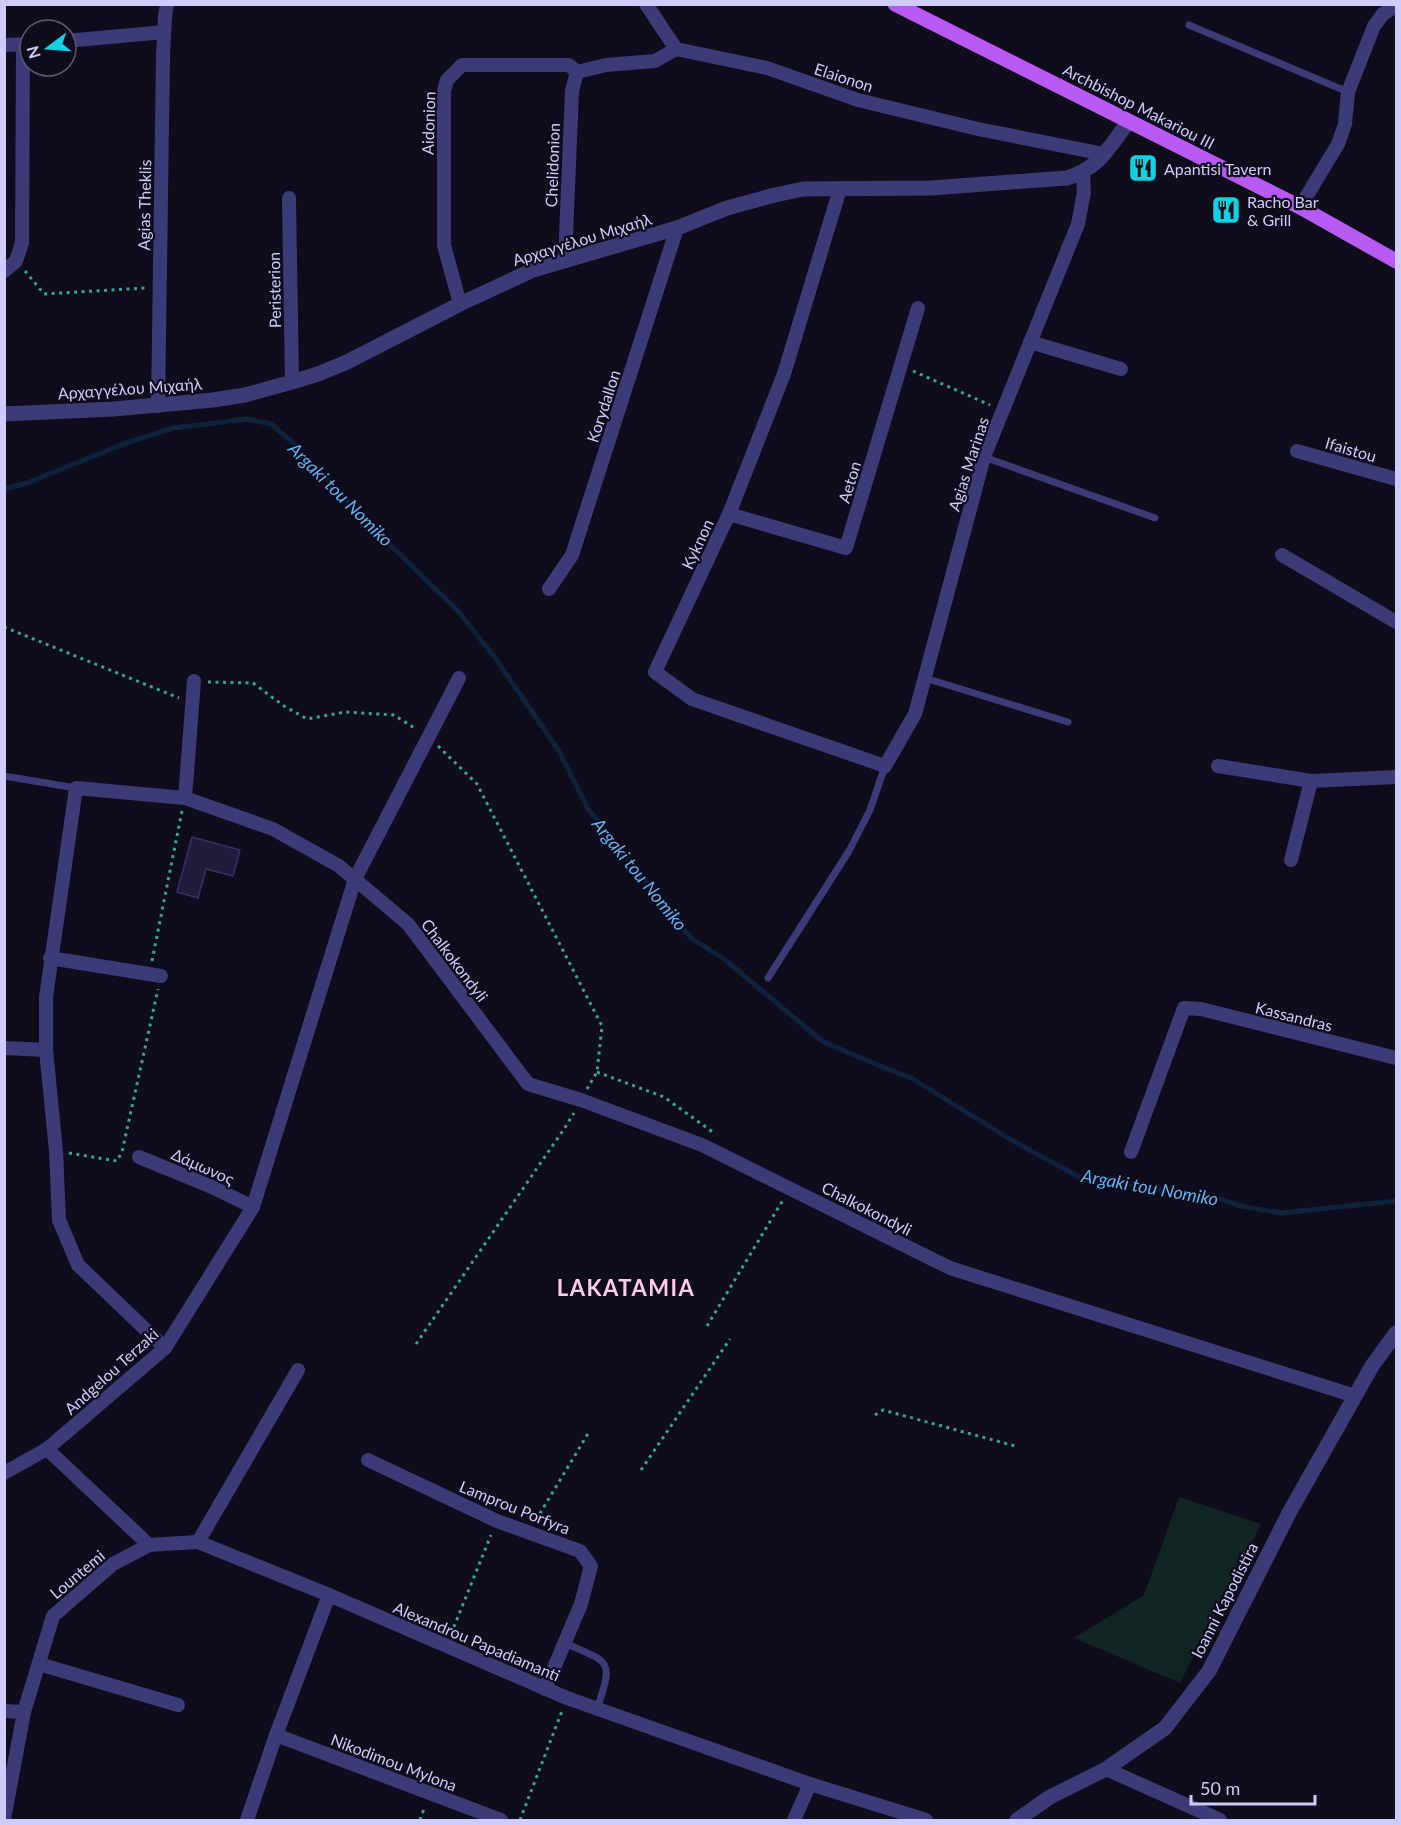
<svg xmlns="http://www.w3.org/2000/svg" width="1401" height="1825" viewBox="0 0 1401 1825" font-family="Lato,sans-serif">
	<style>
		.green { fill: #102524 }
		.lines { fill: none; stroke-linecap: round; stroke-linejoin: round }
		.stream { stroke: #0e223e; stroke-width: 5 }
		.building { fill: #201a3b; stroke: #382e66; stroke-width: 1.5 }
		.path { stroke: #35a59c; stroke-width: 3; stroke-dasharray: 3 4.5; stroke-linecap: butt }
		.service { stroke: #3c3b78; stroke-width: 7 }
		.minor { stroke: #3c3b78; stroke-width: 14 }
		.tertiary { stroke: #3c3b78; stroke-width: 15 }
		.primary { stroke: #b75af4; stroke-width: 15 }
		.labels { text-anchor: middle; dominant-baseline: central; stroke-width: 4.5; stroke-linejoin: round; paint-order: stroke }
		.street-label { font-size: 16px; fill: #cfcbfb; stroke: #0f0c1c }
		.poi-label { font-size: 16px; fill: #cfcbfb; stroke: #0f0c1c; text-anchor: start }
		.water-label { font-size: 18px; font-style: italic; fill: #60b3f4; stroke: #0f0c1c }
		.district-label { font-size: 22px; font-weight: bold; letter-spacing: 1.5px; fill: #fccdeb; stroke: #0f0c1c }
	</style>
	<rect width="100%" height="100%" fill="#0f0c1c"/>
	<polygon class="green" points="1179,1497 1261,1524 1180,1683 1074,1638 1144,1595"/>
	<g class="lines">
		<polyline class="stream" points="4,489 27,483 126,443 173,428 247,419 271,424 293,443 379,534 458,611 496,659 559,751 588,809 691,938 724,959 822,1041 863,1059 913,1079 1013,1141 1081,1178 1213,1196 1240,1206 1281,1213 1396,1201"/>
	</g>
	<polygon class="building" points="192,837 240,850 233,876 206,869 198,898 177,892"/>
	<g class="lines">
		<g class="path">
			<polyline points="25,271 44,294 145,288"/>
			<polyline points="913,371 990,405"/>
			<polyline points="4,627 179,698"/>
			<polyline points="208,682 253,683 284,706 307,719 345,712 394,715 416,729"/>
			<polyline points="438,746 477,784 602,1026 597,1072 587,1089"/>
			<polyline points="152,961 182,811"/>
			<polyline points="597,1072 664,1097 714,1133"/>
			<polyline points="69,1153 117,1161 122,1152 158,989"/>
			<polyline points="707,1326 783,1200"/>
			<polyline points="416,1344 564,1129 574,1113"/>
			<polyline points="875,1415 883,1410 1015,1446"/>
			<polyline points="641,1470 730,1339"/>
			<polyline points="536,1520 589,1432"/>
			<polyline points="451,1634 491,1535"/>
			<polyline points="420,1820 425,1806"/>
			<polyline points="520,1820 562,1711"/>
		</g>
		<g class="service">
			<polyline points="1189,25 1348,92"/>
			<polyline points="984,457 1155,518"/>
			<polyline points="925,678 1068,722"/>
			<polyline points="4,776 76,788"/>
			<polyline points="768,978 849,851 870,810 885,766"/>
			<path d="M 565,1643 C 610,1663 614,1659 597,1709"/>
		</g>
		<g class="minor">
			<polyline points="646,4 676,49"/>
			<polyline points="66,41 164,32"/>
			<polyline points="4,45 30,44"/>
			<polyline points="577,72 606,65 655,61 676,49 767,68 858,100 978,129 1104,154"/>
			<polyline points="840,189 784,374 729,514 655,672 692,699 885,766 915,714 984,457 1078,224 1084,192 1083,173"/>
			<polyline points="289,198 292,382"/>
			<polyline points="1300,207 1338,144 1345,124 1348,92 1374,26 1383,14 1396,6"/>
			<polyline points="565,260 572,91 577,72"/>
			<polyline points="4,271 16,261 22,243 23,45"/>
			<polyline points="460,304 444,245 444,91 447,80 462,65 569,65 577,72"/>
			<polyline points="1030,342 1121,369"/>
			<polyline points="158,406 163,56 165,17 167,4"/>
			<polyline points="1297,451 1396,479"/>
			<polyline points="729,514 846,548 918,308"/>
			<polyline points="1282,555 1396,622"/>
			<polyline points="549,589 572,555 677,228"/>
			<polyline points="1218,766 1311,781 1396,777"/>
			<polyline points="185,798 194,681"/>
			<polyline points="1291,860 1311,781"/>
			<polyline points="50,958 161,976"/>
			<polyline points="4,1048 46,1050"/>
			<polyline points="1131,1152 1184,1008 1201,1009 1396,1058"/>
			<polyline points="139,1157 212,1187 253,1207"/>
			<polyline points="165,1348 78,1265 59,1220 56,1151 46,1050 46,997 76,788 185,798 273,829 339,866 408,924 528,1084 581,1100 702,1145 950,1268 1355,1396"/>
			<polyline points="47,1449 149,1545 198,1542 329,1595 567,1698 810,1784 926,1820"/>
			<polyline points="368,1460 497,1521 580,1551 591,1566 581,1604 545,1689"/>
			<polyline points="4,1473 47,1449 165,1348 253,1207 355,879 459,678"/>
			<polyline points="198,1542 298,1370"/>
			<polyline points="39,1664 178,1705"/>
			<polyline points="4,1711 24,1712"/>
			<polyline points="276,1735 329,1595"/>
			<polyline points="1106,1769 1220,1820"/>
			<polyline points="4,1819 24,1712 53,1616 113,1564 149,1545"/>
			<polyline points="247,1820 276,1735 501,1820"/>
			<polyline points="794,1820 810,1784"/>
		</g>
		<g class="tertiary">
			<path d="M 4,414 L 114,409 L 213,400 L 245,395 L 292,382 L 318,374 L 347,362 L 460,304 L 533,270 L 677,228 L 727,208 L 775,195 L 803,189 L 931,188 L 1067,178 C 1100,168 1109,147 1129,121"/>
			<polyline points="1017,1820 1050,1797 1106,1769 1165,1728 1209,1671 1289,1513 1372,1366 1396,1333"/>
		</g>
		<polyline class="primary" points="895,4 1300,207 1396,261"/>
	</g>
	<defs>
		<g id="restaurant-square" transform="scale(1.5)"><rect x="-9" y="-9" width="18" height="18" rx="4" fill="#10d2e3" stroke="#0f0c1c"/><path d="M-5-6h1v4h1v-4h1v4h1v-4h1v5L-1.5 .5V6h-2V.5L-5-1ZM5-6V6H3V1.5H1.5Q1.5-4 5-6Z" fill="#111"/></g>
	</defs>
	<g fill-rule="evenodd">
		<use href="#restaurant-square" x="1143" y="168"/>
		<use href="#restaurant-square" x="1226" y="210"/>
	</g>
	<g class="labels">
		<g class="street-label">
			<text transform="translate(844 77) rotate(18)">Elaionon</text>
			<text transform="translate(1139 106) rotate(27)">Archbishop Makariou III</text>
			<text transform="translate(428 123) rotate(-88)">Aidonion</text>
			<text transform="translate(552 165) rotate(-88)">Chelidonion</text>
			<text transform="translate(144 205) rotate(-89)">Agias Theklis</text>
			<text transform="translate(582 239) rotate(-17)">Αρχαγγέλου Μιχαήλ</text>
			<text transform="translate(274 290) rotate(-91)">Peristerion</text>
			<text transform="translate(130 388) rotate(-4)">Αρχαγγέλου Μιχαήλ</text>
			<text transform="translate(603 406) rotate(-72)">Korydallon</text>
			<text transform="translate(1351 449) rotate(16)">Ifaistou</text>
			<text transform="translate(968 464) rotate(-72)">Agias Marinas</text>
			<text transform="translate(849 482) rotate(-73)">Aeton</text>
			<text transform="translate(697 544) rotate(-65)">Kyknon</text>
			<text transform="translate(455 960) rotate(53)">Chalkokondyli</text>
			<text transform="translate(1294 1016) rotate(14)">Kassandras</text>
			<text transform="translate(203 1166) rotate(24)">Δάμωνος</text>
			<text transform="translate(867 1208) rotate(27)">Chalkokondyli</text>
			<text transform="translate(111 1371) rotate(-42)">Andgelou Terzaki</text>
			<text transform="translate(515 1507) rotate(22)">Lamprou Porfyra</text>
			<text transform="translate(77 1574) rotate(-40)">Lountemi</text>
			<text transform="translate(1224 1600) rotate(-63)">Ioanni Kapodistira</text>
			<text transform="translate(477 1641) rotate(23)">Alexandrou Papadiamanti</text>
			<text transform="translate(394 1762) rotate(21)">Nikodimou Mylona</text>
		</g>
		<g class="poi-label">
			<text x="1164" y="168">Apantisi Tavern</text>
			<text x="1247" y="201">Racho Bar<tspan x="1247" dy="18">&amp; Grill</tspan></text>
		</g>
		<g class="water-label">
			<text transform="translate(341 494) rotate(45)">Argaki tou Nomiko</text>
			<text transform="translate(640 874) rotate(51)">Argaki tou Nomiko</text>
			<text transform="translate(1150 1187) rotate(10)">Argaki tou Nomiko</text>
		</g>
		<g class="district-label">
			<text x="626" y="1287">LAKATAMIA</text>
		</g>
	</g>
	<rect width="1401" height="1825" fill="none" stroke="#cfcbfb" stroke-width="12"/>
	<g transform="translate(48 48) rotate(254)"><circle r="28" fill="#0f0c1c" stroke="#5c5875" stroke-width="1.5"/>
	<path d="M0-4.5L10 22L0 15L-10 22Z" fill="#10d2e3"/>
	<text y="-9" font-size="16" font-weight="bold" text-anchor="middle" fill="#cfcbfb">N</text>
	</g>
	<path d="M1191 1795v9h124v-9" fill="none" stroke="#cfcbfb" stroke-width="3"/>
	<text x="1200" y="1795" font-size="18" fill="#cfcbfb" stroke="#0f0c1c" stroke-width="4.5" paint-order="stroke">50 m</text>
</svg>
